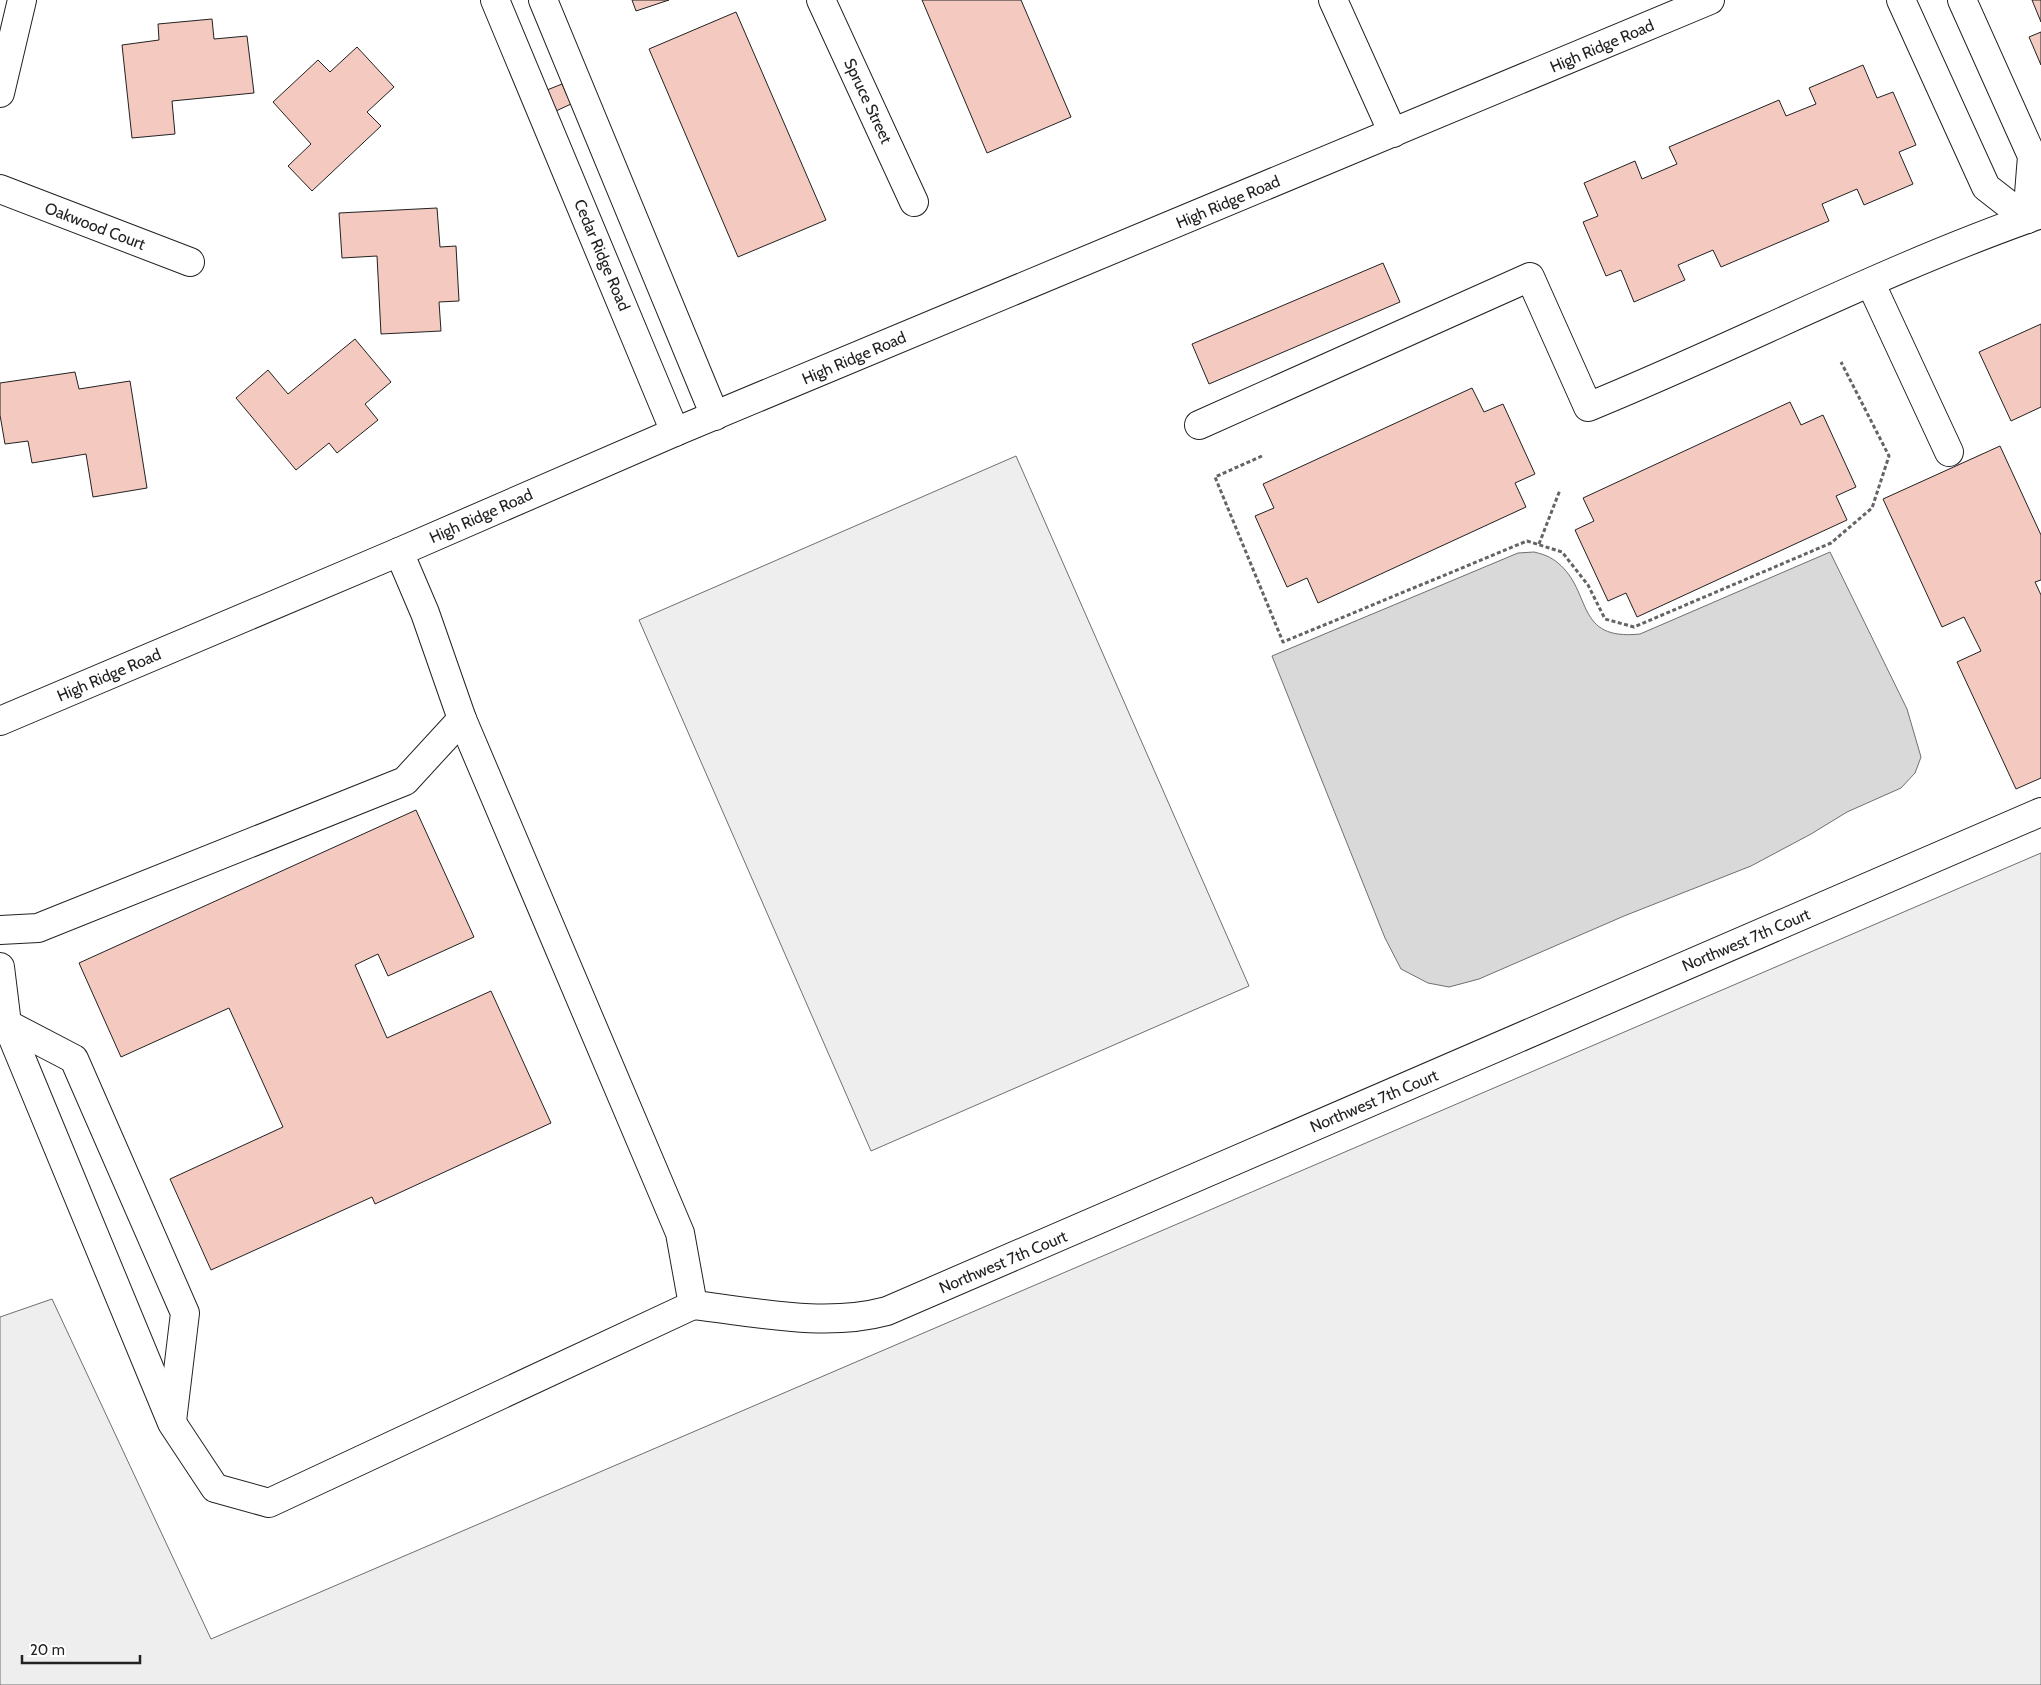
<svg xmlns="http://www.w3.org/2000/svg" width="2041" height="1685" viewBox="0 0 2041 1685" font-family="Cabin,sans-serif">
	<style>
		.green { fill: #eee; stroke: #6f6f6f }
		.water { fill: #d9d9d9; stroke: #6f6f6f }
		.building { fill: #f3c9c0; stroke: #222 }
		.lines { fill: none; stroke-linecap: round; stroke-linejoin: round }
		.minor-casing { stroke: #222; stroke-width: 30 }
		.path { stroke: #646464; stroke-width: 3; stroke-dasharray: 4 2.5; stroke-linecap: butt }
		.minor { stroke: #fff; stroke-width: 28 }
		.labels { text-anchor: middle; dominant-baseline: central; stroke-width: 4; stroke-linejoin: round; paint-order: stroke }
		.street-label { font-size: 16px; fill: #222; stroke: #fff }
	</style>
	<rect width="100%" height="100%" fill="#fff"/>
	<g class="green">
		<polygon points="1016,456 1249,986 871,1151 639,620"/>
		<polygon points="2041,853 2041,1685 0,1685 0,1317 52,1299 211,1639"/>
	</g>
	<path class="water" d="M 1534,552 C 1543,554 1551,557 1558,563 C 1593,592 1574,641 1640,634 L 1830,552 L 1907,709 L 1921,757 L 1915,773 L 1901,788 L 1847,812 L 1811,834 L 1751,866 L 1624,916 L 1479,979 L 1449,987 L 1428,983 L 1401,969 L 1385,938 L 1272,656 L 1518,553 Z"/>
	<g class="building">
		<polygon points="632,0 669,0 636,11"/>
		<polygon points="922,0 1021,0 1071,117 987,153"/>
		<polygon points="2032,0 2041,0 2041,22"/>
		<polygon points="736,12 826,220 738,257 649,49"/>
		<polygon points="212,19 214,39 247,36 254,93 172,101 175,134 132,138 122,45 159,40 158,24"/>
		<polygon points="2041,32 2041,65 2029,37"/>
		<polygon points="357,47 394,87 367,112 381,126 312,191 288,166 311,144 273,102 318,60 330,72"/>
		<polygon points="1863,65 1877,98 1893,92 1916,145 1899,152 1913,184 1864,205 1857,189 1822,204 1829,221 1721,267 1713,250 1678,265 1685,280 1634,302 1621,270 1606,276 1583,222 1598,216 1584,183 1635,161 1642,179 1677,164 1669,147 1779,100 1786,116 1816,104 1809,88"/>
		<polygon points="562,84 571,104 556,111 547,90"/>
		<polygon points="437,208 440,247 456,246 459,301 439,302 441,331 381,334 377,256 342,258 339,213"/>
		<polygon points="1383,263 1400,302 1209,384 1192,344"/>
		<polygon points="2041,324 2041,407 2011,421 1979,352"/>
		<polygon points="355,339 391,382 365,404 378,420 337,453 329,443 296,470 236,398 268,370 288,394"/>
		<polygon points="75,372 79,389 130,381 147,488 93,497 86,454 32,463 28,441 5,444 0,415 0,383"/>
		<polygon points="1472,388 1484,412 1503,404 1535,474 1515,483 1526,507 1318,603 1307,578 1287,587 1255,516 1274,508 1263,484"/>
		<polygon points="1790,402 1801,425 1823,415 1856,487 1836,496 1847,520 1637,617 1626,593 1608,601 1575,530 1594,521 1583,498"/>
		<polygon points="2000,446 2041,535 2041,580 2035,582 2041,595 2041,778 2016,789 1957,662 1981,651 1964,617 1942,627 1883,499"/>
		<polygon points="416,810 474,937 388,976 378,954 355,965 387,1038 491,991 551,1123 375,1204 372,1197 211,1270 170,1179 283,1127 229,1008 121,1057 79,963"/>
	</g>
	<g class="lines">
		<g class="minor-casing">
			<g id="minor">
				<polyline points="495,0 675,432"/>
				<polyline points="543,0 715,416"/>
				<polyline points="821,0 914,202"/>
				<polyline points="1333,0 1393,133"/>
				<polyline points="1901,0 1986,187 2027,219"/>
				<polyline points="1962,0 2032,156 2027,219"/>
				<polyline points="0,93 22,0"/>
				<polyline points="0,189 190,262"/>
				<polyline points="1871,284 1949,452"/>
				<path d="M 1199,425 L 1530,277 L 1588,407 C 1740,345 1886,268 2041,214"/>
				<polyline points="399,552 425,613 462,719 680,1233 693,1305"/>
				<polyline points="0,721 399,552 675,432 1710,0"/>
				<polyline points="0,930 38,928 405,781 462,719"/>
				<polyline points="0,967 7,1024 172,1423 215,1488 269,1503 693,1305"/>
				<polyline points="7,1024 74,1059 185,1313 172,1421"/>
				<path d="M 693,1305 C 756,1312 824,1328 887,1311 L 2041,812"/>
			</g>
		</g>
		<g class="path">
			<polyline points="1262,456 1215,477 1283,642 1527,541 1562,552 1588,585 1605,619 1634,627 1831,543 1872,508 1889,456 1841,362"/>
			<polyline points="1539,544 1560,490"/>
		</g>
		<use href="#minor" class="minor"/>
	</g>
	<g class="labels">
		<g class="street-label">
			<text transform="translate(1602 46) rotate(-23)">High Ridge Road</text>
			<text transform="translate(868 101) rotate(65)">Spruce Street</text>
			<text transform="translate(1228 202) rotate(-23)">High Ridge Road</text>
			<text transform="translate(95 226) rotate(21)">Oakwood Court</text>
			<text transform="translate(602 255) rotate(67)">Cedar Ridge Road</text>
			<text transform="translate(854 358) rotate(-23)">High Ridge Road</text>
			<text transform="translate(481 516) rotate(-24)">High Ridge Road</text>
			<text transform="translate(109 675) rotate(-23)">High Ridge Road</text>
			<text transform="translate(1746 940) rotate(-23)">Northwest 7th Court</text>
			<text transform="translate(1374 1101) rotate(-23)">Northwest 7th Court</text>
			<text transform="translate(1003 1262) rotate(-23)">Northwest 7th Court</text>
		</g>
	</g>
	<path d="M22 1655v8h118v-8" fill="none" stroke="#222222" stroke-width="2.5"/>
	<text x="30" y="1655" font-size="15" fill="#222222" stroke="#ffffff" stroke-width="4" paint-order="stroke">20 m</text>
</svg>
